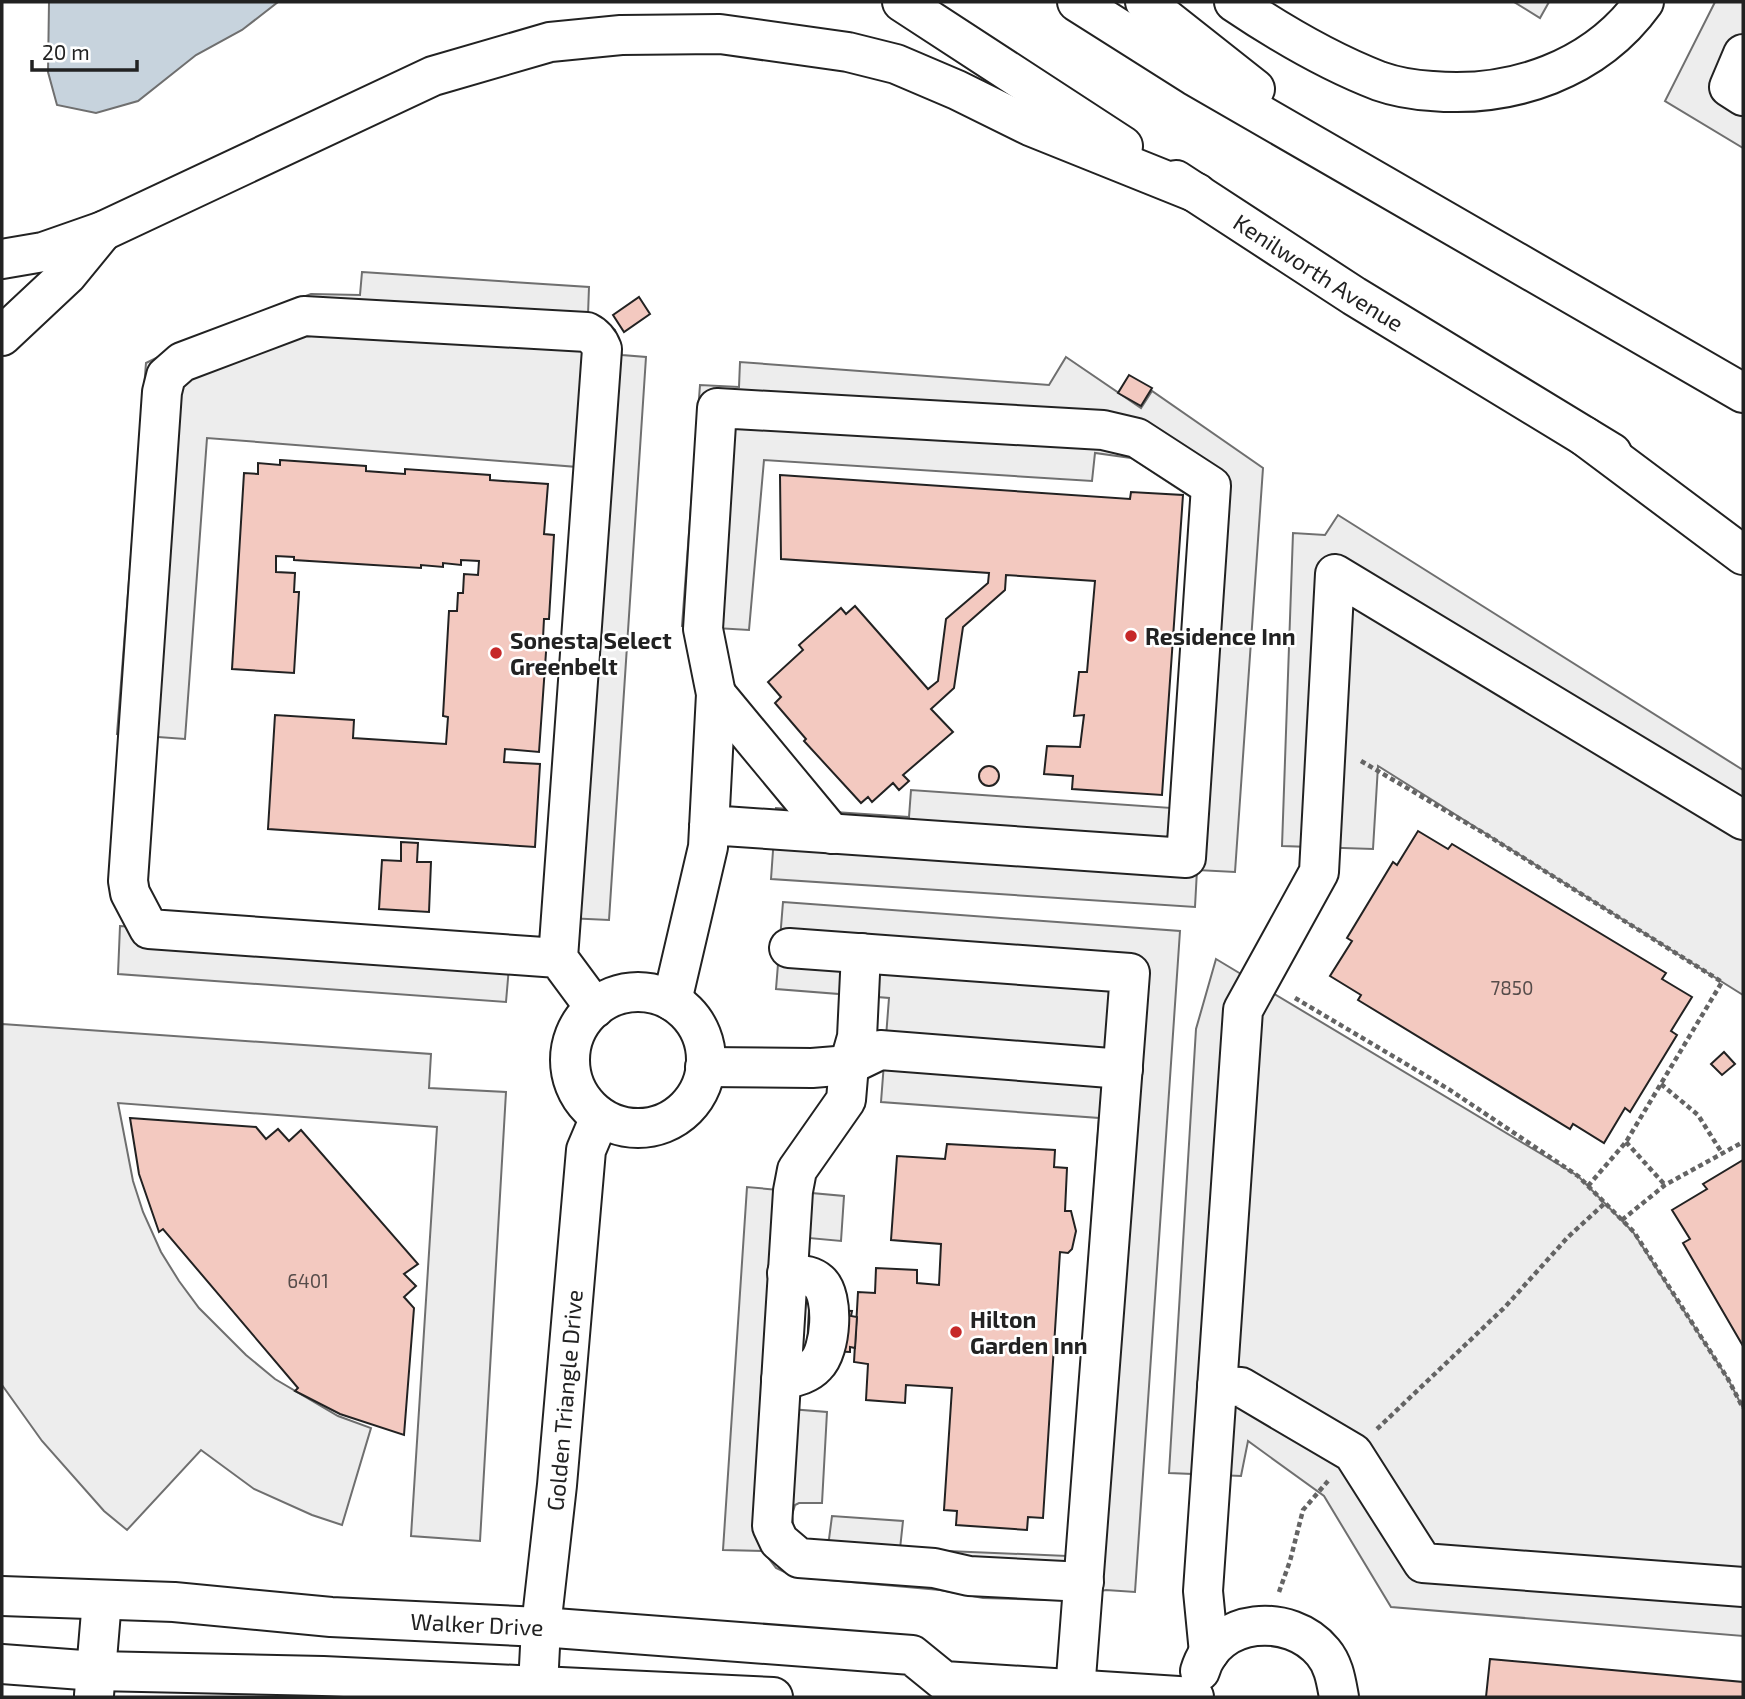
<svg xmlns="http://www.w3.org/2000/svg" width="1745" height="1699" viewBox="0 0 1745 1699" font-family="'Exo 2',sans-serif">
	<style>
		.parking { fill: #ededed; stroke: #6f6f6f; stroke-width: 2 }
		.water { fill: #c7d3dd; stroke: #6f6f6f; stroke-width: 2 }
		.building { fill: #f3c9c0; stroke: #222; stroke-width: 2 }
		.lines { fill: none; stroke-linecap: round; stroke-linejoin: round }
		.minor-casing { stroke: #222; stroke-width: 42 }
		.major-casing { stroke: #222; stroke-width: 42 }
		.highway-casing { stroke: #222; stroke-width: 42 }
		.path { stroke: #646464; stroke-width: 4.5; stroke-dasharray: 5 3.5; stroke-linecap: butt }
		.minor { stroke: #fff; stroke-width: 38 }
		.major { stroke: #fff; stroke-width: 38 }
		.highway { stroke: #fff; stroke-width: 38 }
		.poi-dot { fill: #c62828; stroke: #fff; stroke-width: 2.5 }
		.labels { text-anchor: middle; dominant-baseline: central; stroke-width: 5; stroke-linejoin: round; paint-order: stroke }
		.number-label { font-size: 19px; fill: #564c4a }
		.street-label { font-size: 23px; fill: #222; stroke: #fff }
		.poi-label { font-size: 23px; font-weight: bold; fill: #222; stroke: #fff; text-anchor: start }
	</style>
	<rect width="100%" height="100%" fill="#fff"/>
	<g class="parking">
		<polygon points="1514,2 1549,2 1540,18"/>
		<polygon points="1715,2 1743,2 1743,148 1665,101"/>
		<polygon points="362,272 589,287 588,315 615,330 622,355 646,357 609,920 545,917 577,467 207,438 185,739 117,734 146,363 218,328 311,294 360,295"/>
		<polygon points="1066,357 1141,408 1152,391 1263,468 1235,872 1197,870 1195,907 771,879 776,808 909,817 911,790 1171,808 1192,498 1131,458 1095,453 1092,481 764,460 749,630 682,626 700,385 739,387 740,362 1049,385"/>
		<polygon points="1338,515 1743,770 1743,995 1378,766 1373,849 1282,846 1293,533 1325,535"/>
		<polygon points="783,902 1180,931 1135,1592 1106,1590 1053,1600 983,1598 940,1590 795,1577 776,1568 763,1551 723,1550 747,1187 844,1196 841,1241 777,1235 765,1407 827,1412 822,1503 799,1503 795,1505 792,1515 794,1531 801,1540 824,1545 829,1539 832,1516 903,1521 900,1549 1067,1556 1099,1118 881,1102 889,998 776,989"/>
		<polygon points="120,926 510,955 506,1002 118,974"/>
		<polygon points="1216,959 1578,1176 1633,1232 1728,1379 1743,1408 1743,1636 1391,1607 1324,1496 1248,1441 1241,1476 1169,1473 1196,1029"/>
		<polygon points="2,1024 431,1054 429,1088 506,1092 480,1541 411,1536 437,1127 118,1103 133,1181 143,1212 161,1252 179,1281 199,1308 246,1355 275,1379 338,1416 371,1428 342,1525 312,1515 254,1489 201,1450 127,1530 104,1511 42,1441 2,1385"/>
	</g>
	<polygon class="water" points="49,2 278,2 242,30 196,55 138,101 96,113 57,105 48,72"/>
	<g class="building">
		<polygon points="639,297 650,314 624,332 613,315"/>
		<polygon points="1129,375 1152,388 1141,406 1118,393"/>
		<polygon points="280,460 366,466 366,471 405,474 405,469 490,475 490,480 548,484 544,534 554,535 549,619 544,619 543,638 547,638 539,752 505,749 504,762 540,764 535,847 268,829 275,715 354,720 353,738 446,744 448,717 443,716 449,611 457,611 458,593 463,593 464,574 478,575 479,561 461,560 461,565 443,563 443,567 421,565 421,568 294,560 294,557 276,556 276,572 295,573 294,592 299,592 294,673 232,669 244,473 258,474 258,463 280,465"/>
		<polygon points="780,475 1130,499 1131,492 1183,495 1162,795 1072,789 1073,776 1044,774 1047,746 1080,747 1084,715 1074,716 1079,672 1087,672 1095,581 1006,575 1005,590 963,627 954,688 931,709 953,732 903,775 909,781 899,790 893,783 872,802 868,797 861,803 804,741 806,739 775,703 781,697 768,682 803,650 799,645 841,608 846,614 855,606 928,689 938,681 946,619 988,583 989,573 781,559"/>
		<circle cx="989" cy="776" r="10"/>
		<polygon points="1418,831 1448,849 1452,844 1666,973 1662,979 1692,997 1671,1031 1677,1035 1630,1112 1625,1108 1604,1143 1573,1124 1570,1129 1358,1000 1361,995 1330,976 1352,941 1347,938 1393,862 1397,865"/>
		<polygon points="401,842 418,843 417,862 431,862 429,912 379,909 382,860 401,861"/>
		<polygon points="1724,1052 1735,1064 1722,1075 1711,1064"/>
		<polygon points="130,1118 256,1127 266,1139 278,1129 289,1141 301,1130 418,1264 404,1274 416,1286 404,1297 414,1308 404,1435 340,1414 295,1391 298,1388 163,1229 159,1232 139,1174"/>
		<polygon points="947,1144 1055,1150 1054,1167 1067,1168 1065,1211 1071,1211 1076,1231 1072,1249 1068,1253 1060,1252 1043,1518 1028,1517 1027,1530 956,1525 957,1511 944,1510 952,1388 906,1385 905,1403 866,1400 868,1364 854,1362 858,1292 875,1293 876,1268 917,1270 917,1283 939,1285 941,1244 891,1240 897,1156 945,1159"/>
		<polygon points="1743,1160 1743,1346 1683,1243 1690,1239 1672,1210 1707,1189 1703,1184"/>
		<polygon points="809,1309 852,1311 851,1316 857,1317 855,1348 850,1347 850,1352 807,1350"/>
		<polygon points="1490,1659 1743,1682 1743,1697 1486,1697"/>
	</g>
	<g class="lines">
		<g class="minor-casing">
			<g id="minor">
				<polyline points="1743,54 1729,87 1743,96"/>
				<polyline points="716,694 832,834"/>
				<polyline points="789,948 1130,973 1075,1691"/>
				<polyline points="861,953 857,1037 849,1065 846,1100 797,1170 793,1191 772,1526 779,1541 799,1558 934,1568 969,1576 1084,1582"/>
				<path d="M 558,958 L 602,349 C 599,341 595,336 587,332 L 304,316 L 182,362 L 166,376 L 162,392 L 128,881 L 130,893 L 149,929 L 558,958 L 595,1008"/>
				<circle cx="638" cy="1060" r="68"/>
				<polyline points="672,1001 708,847 716,694 703,629 717,408 1103,430 1137,438 1211,486 1186,858 709,825"/>
				<polyline points="705,1067 812,1068 849,1065 880,1050 1123,1069"/>
				<path d="M 781,1380 C 794,1377 807,1375 816,1365 C 831,1351 835,1296 819,1282 C 810,1274 798,1275 787,1273"/>
				<polyline points="1217,1386 1241,1387 1353,1453 1423,1563 1743,1587"/>
				<path id="s1" d="M 2,1596 L 174,1602 L 331,1617 L 541,1627 L 912,1655 L 944,1681 L 1194,1697"/>
				<polyline points="1209,1653 1203,1591 1243,1010 1319,872 1335,574 1743,820"/>
				<polyline points="2,1664 96,1671 323,1676 773,1697"/>
				<path d="M 1200,1671 C 1216,1617 1290,1612 1323,1652 C 1334,1665 1336,1681 1339,1697"/>
				<path id="s2" d="M 538,1686 L 541,1627 L 557,1485 L 586,1150 L 600,1117"/>
				<polyline points="94,1695 102,1600"/>
			</g>
		</g>
		<g class="major-casing">
			<g id="major">
				<polyline points="902,2 1123,146"/>
				<polyline points="1077,2 1194,76 1743,393"/>
				<polyline points="1145,2 1255,89"/>
				<path d="M 1234,2 C 1280,33 1327,61 1379,81 C 1396,87 1414,90 1432,91 C 1512,98 1595,70 1644,2"/>
				<path id="s3" d="M 1176,180 L 1354,296 L 1612,453"/>
				<polyline points="2,259 43,252 103,231 433,76 550,42 621,35 720,34 848,52 896,64 957,90 1030,126 1197,193"/>
				<polyline points="2,336 67,275 103,231"/>
			</g>
		</g>
		<g class="highway-casing">
			<polyline id="highway" points="1584,436 1743,555"/>
		</g>
		<g class="path">
			<polyline points="1361,761 1487,835 1722,982 1626,1142 1588,1186"/>
			<polyline points="1295,998 1450,1090 1578,1176 1634,1232 1728,1379 1743,1408"/>
			<polyline points="1661,1084 1698,1115 1722,1153"/>
			<polyline points="1626,1142 1665,1185"/>
			<polyline points="1622,1220 1665,1185 1743,1142"/>
			<polyline points="1377,1429 1505,1307 1568,1237 1605,1203"/>
			<polyline points="1279,1592 1290,1561 1303,1510 1328,1481"/>
		</g>
		<use href="#minor" class="minor"/>
		<use href="#major" class="major"/>
		<use href="#highway" class="highway"/>
	</g>
	<g class="poi-dot">
		<circle cx="1131" cy="636" r="7"/>
		<circle cx="496" cy="653" r="7"/>
		<circle cx="956" cy="1332" r="7"/>
	</g>
	<g class="labels">
		<g class="number-label">
			<text x="1512" y="987">7850</text>
			<text x="308" y="1280">6401</text>
		</g>
		<g class="street-label">
			<text stroke="none"><textPath href="#s3" startOffset="170">Kenilworth Avenue</textPath></text>
			<text stroke="none"><textPath href="#s2" startOffset="287">Golden Triangle Drive</textPath></text>
			<text stroke="none"><textPath href="#s1" startOffset="476">Walker Drive</textPath></text>
		</g>
		<g class="poi-label">
			<text x="1145" y="636">Residence Inn</text>
			<text x="510" y="640">Sonesta Select<tspan x="510" dy="26">Greenbelt</tspan></text>
			<text x="970" y="1319">Hilton<tspan x="970" dy="26">Garden Inn</tspan></text>
		</g>
	</g>
	<rect width="1745" height="1699" fill="none" stroke="#222222" stroke-width="7"/>
	<path d="M32 60v10h105v-10" fill="none" stroke="#222222" stroke-width="3.5"/>
	<text x="42" y="60" font-size="21" fill="#222222" stroke="#ffffff" stroke-width="5" paint-order="stroke">20 m</text>
</svg>
